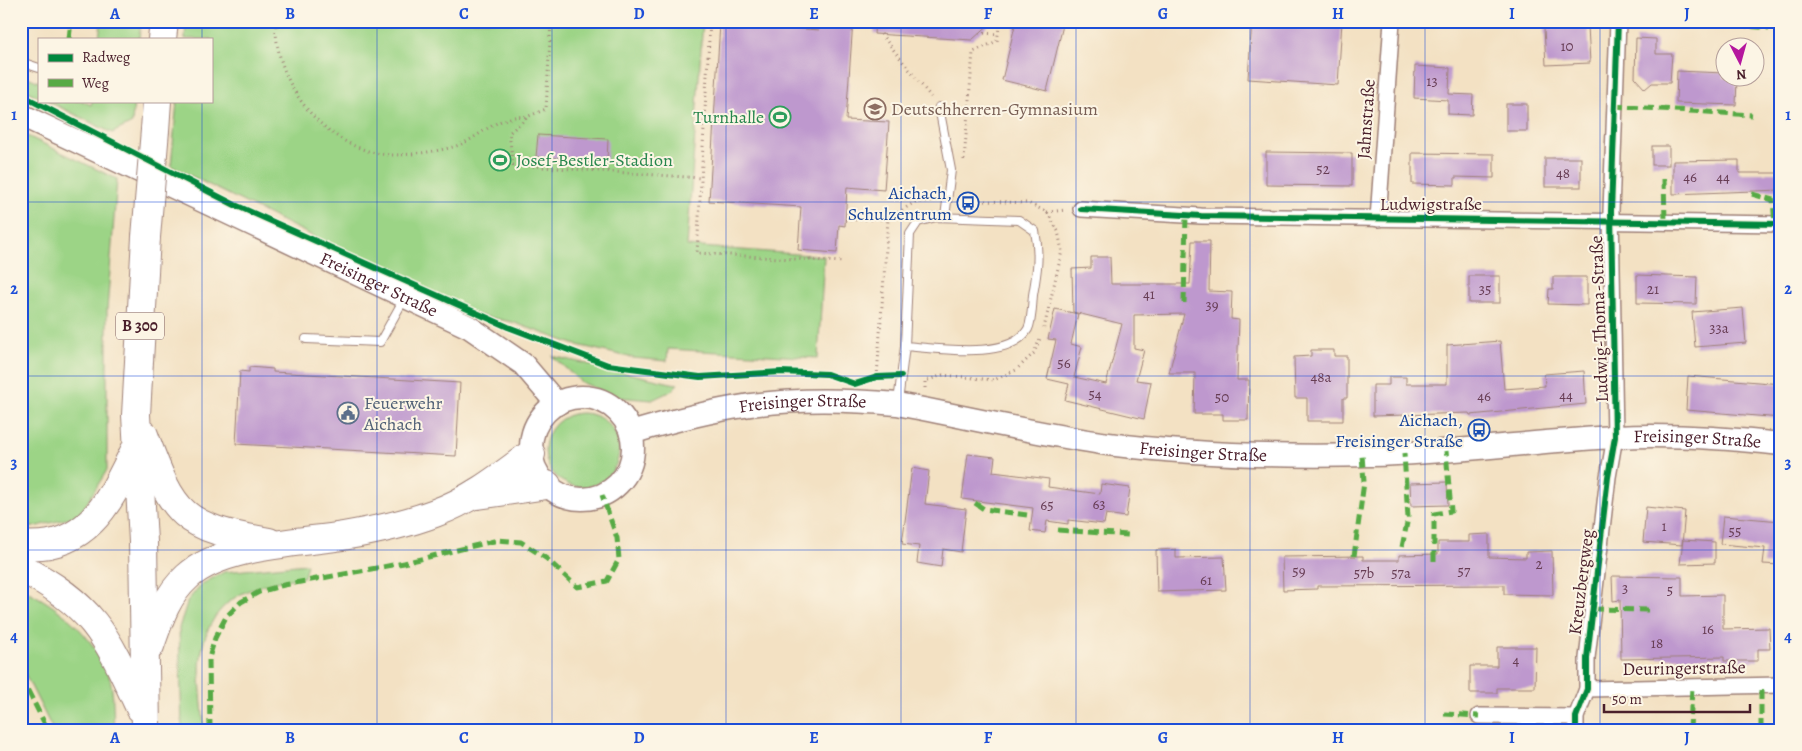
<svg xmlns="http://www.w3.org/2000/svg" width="1802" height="751" viewBox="0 0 1802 751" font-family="Alegreya,serif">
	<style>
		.green { fill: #9cd486; stroke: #737a58 }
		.building { fill: #be98ce }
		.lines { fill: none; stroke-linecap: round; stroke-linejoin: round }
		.lane-casing { stroke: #9e8077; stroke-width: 10 }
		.street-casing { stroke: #9e8077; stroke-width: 18 }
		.secondary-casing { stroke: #9e8077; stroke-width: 25 }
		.highway-casing { stroke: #9e8077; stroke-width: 30 }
		.path { stroke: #9e8077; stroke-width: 3; stroke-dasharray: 1 4; stroke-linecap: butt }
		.lane { stroke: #fff; stroke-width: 8 }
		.street { stroke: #fff; stroke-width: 15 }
		.secondary { stroke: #fff; stroke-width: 22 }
		.highway { stroke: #fff; stroke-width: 28 }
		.highway-bridge-casing { stroke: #9e8077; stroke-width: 30; stroke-linecap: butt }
		.highway-bridge { stroke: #fff; stroke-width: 28 }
		.quiet { stroke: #57aa44; stroke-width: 5; stroke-dasharray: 10 5; stroke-linecap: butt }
		.cycleway-casing { stroke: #fcf5e5; stroke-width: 9 }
		.cycleway { stroke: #00873e; stroke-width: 6 }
		.grid { fill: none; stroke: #1d4ed8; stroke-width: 1; stroke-opacity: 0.55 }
		.labels { text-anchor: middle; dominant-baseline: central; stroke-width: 4; stroke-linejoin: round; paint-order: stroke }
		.number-label { font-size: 15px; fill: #673d54 }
		.shield { fill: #fcf5e5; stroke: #7f5f63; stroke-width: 1 }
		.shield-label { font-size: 16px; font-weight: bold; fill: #4a1f2b }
		.education-label { font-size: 18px; fill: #785e54; stroke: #fcf5e5; text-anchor: start }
		.leisure-label { font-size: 18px; fill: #27864d; stroke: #fcf5e5; text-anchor: end }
		.street-label { font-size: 18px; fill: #4a1f2b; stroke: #fcf5e5 }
		.transit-label { font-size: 18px; fill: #164399; stroke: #fcf5e5; text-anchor: end }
		.service-label { font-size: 18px; fill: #4e5e75; stroke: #fcf5e5; text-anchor: start }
		.neatline { fill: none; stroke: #1d4ed8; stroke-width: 2 }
		.grid-label { font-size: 16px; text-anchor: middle; font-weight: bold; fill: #1d4ed8 }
	</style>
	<rect width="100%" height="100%" fill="#fcf5e5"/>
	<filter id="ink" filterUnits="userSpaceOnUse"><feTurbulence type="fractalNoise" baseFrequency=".02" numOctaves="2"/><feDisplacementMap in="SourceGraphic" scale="10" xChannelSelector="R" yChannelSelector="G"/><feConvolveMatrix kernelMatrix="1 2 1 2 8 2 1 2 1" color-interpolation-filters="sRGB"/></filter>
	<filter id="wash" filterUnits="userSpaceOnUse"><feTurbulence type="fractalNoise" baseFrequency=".0096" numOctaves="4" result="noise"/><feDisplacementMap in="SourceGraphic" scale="20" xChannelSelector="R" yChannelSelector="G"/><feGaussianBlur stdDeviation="1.12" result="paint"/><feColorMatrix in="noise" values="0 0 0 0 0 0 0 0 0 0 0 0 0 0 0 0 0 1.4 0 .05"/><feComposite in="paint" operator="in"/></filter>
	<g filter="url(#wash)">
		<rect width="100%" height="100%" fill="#f3e1c3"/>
		<g class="green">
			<polygon points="101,21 141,21 139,39 99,39"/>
			<polygon points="186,21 703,21 687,246 824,256 818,358 668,349 667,361 633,358 573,344 512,322 468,313 171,166 177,101 211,101 211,39 185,39"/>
			<polygon points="21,74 39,82 39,97 21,88"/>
			<polygon points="48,101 83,101 91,105 92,101 134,101 132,123 112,133"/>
			<polygon points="21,133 117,179 107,310 107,470 79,516 21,530"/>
			<polygon points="552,356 671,383 678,384 671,391 652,400 616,397 581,382"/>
			<circle cx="582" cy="450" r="37"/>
			<path d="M 307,564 L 304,577 C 251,585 210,596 201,656 C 198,678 203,708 204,730 L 182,730 L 179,628 L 188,600 L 202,584 L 224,572 Z"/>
			<path d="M 21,588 C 60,607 93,634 109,676 C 114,691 113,713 114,730 L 53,730 L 21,666 Z"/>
		</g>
		<g id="blocks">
			<g class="building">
				<polygon points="820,21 853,21 846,120 889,122 884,190 847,187 845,226 839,225 837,253 798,250 801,207 709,201 720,23 819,30"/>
				<polygon points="875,21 993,21 972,40 874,34"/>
				<polygon points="1016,21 1064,21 1047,91 1002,80"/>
				<polygon points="1252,21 1342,21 1338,85 1248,79"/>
				<polygon points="1588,26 1590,63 1546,65 1544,28"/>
				<polygon points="1636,38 1656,39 1656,54 1672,54 1670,83 1652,83 1645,89 1635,78"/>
				<polygon points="1415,66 1450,68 1449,94 1473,95 1472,115 1448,114 1448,100 1414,98"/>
				<polygon points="1677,71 1724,73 1724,78 1737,78 1736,105 1676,103"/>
				<rect x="1506" y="104" width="21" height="27"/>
				<polygon points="538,135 608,139 607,161 536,157"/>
				<rect x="1652" y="146" width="17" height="19"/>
				<polygon points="1266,152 1352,153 1352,186 1266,185"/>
				<polygon points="1412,153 1494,154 1494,178 1455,177 1455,185 1412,184"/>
				<rect x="1545" y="158" width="36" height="29"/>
				<polygon points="1739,160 1739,173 1781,173 1781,190 1673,194 1673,161"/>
				<polygon points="1192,241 1210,241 1209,291 1232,292 1231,319 1239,320 1237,380 1249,380 1248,420 1223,420 1223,414 1194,414 1195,373 1169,373 1184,314 1134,315 1134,348 1144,350 1136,380 1151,382 1144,419 1065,400 1069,384 1047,379 1056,340 1048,339 1055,309 1078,314 1071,344 1082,347 1074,377 1106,384 1122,324 1073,312 1072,269 1091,268 1091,257 1110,257 1111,284 1190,284"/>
				<polygon points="1637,275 1697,277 1696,304 1637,303"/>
				<rect x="1469" y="276" width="31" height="27"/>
				<polygon points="1553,277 1587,277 1587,305 1548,304 1549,289 1553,289"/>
				<polygon points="1743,308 1746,343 1695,347 1692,312"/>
				<polygon points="1500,341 1504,389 1545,386 1544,374 1584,371 1586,404 1470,415 1469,413 1373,416 1373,385 1389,385 1389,377 1406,377 1406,384 1447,384 1447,345"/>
				<polygon points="1311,350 1334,350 1334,356 1347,356 1347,398 1343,398 1343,421 1307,421 1307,398 1295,398 1294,357 1311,356"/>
				<polygon points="249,367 273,369 273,372 460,383 456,456 236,444 240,371 249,372"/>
				<polygon points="1688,376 1781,384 1781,418 1686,410"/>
				<polygon points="968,454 995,457 993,472 1049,479 1048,487 1100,494 1101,484 1130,488 1126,517 1106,514 1104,524 1068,520 1068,524 1047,521 1045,533 1030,531 1033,508 962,499"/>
				<polygon points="912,468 929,471 925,504 966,509 961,552 943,549 941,567 917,563 919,546 902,544"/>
				<polygon points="1447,482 1448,505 1411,506 1410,483"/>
				<polygon points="1646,507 1685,511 1682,545 1643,542"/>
				<polygon points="1723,516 1781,521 1781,565 1763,564 1765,548 1720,544"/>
				<polygon points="1489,534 1489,557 1526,558 1526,552 1552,551 1553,595 1504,594 1504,585 1317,586 1317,589 1283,590 1282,557 1363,556 1363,560 1399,560 1399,555 1438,554 1438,542 1469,542 1469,535"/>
				<polygon points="1683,540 1715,542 1715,563 1680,564"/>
				<polygon points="1176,549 1176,558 1224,557 1226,590 1157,592 1156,550"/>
				<polygon points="1612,576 1682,577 1682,596 1723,595 1723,629 1769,628 1770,649 1758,649 1758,661 1724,661 1724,657 1621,659 1620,600 1613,601"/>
				<polygon points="1497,647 1536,647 1535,688 1497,688 1497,693 1470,693 1470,666 1497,666"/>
			</g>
		</g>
	</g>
	<g filter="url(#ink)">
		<use href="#blocks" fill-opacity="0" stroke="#9e8077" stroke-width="1"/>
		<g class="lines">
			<g class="lane-casing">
				<g id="lane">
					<polyline points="21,62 39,68"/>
					<polyline points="939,107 951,170 945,217"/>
					<polyline points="306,339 380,342 404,299"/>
					<path d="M 898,402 L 905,346 L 910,234 L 918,222 L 936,217 L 1019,220 L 1035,231 C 1040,255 1037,272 1033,295 C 1032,305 1032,321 1028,329 C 1010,361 936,348 905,346"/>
				</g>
			</g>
			<g class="street-casing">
				<g id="street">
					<polyline points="1081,209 1201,216 1781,224"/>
					<polyline points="1378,219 1392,21"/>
					<polyline points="1587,689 1781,685"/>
					<polyline points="1479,716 1576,717"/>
					<polyline points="1576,730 1576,717 1587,689 1587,658 1608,477 1615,437 1611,211 1618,21"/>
				</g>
			</g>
			<g class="secondary-casing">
				<g id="secondary">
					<path id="s1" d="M 21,115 L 469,327 L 523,364 L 557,404"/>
					<circle cx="582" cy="448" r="51"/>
					<path id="s2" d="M 631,433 C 664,423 698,414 732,408 C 786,398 843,399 897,404 C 967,417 1037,434 1108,444 C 1195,455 1283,457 1371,455 C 1453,453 1534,441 1616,437 C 1671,434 1726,438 1781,444"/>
				</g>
			</g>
			<g class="highway-casing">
				<g id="highway">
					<polyline points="162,39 164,21"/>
					<polyline points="155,130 157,101"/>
					<path d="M 144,435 C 174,517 182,527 269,542"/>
					<polyline points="478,495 547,485"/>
					<path d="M 21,545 C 89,552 111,498 136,448"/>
					<path d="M 21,568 C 95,606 107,637 140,708"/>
					<path d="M 150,646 C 159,620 166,596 187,577 C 221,545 298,543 343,536 C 373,531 406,524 435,513 C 471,500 500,477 531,454"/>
					<polyline points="146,730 143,542 136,415 146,237"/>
				</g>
			</g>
			<g class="path">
				<path d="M 276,21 C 273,81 321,144 381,154 C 400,157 433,152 453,147 C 475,141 489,123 510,118 C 516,116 523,117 529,116"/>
				<polyline points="551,21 546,109 529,116 509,133 513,165 701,178"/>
				<polyline points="710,21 697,253 843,262"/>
				<polyline points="791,21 820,23"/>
				<polyline points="979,33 998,34"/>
				<polyline points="881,34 931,97"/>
				<polyline points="964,160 973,52 997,41 1000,21"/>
				<polyline points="960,200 1028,203 1047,212 1058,231 1062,251 1044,328"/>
				<polyline points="1047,212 1066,210"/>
				<polyline points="845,220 888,219"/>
				<polyline points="877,377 888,219 915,202 934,201"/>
				<polyline points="925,388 925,381 943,375 994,380 1016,370 1034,353 1041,336"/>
			</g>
			<use href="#lane" class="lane"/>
			<use href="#street" class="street"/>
			<use href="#secondary" class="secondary"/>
			<use href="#highway" class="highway"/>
			<g class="highway-bridge-casing">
				<polyline id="highway-bridge" points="146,237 155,130"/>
			</g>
			<use href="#highway-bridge" class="highway-bridge"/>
			<g class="quiet">
				<polyline points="1692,21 1769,28"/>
				<polyline points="69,39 71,21"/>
				<polyline points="1614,106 1752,115"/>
				<polyline points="1664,179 1665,221"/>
				<polyline points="1752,194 1773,200 1775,224"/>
				<polyline points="1184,303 1186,215"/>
				<polyline points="975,503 984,509 1027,515"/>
				<polyline points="1058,530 1129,535"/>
				<polyline points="1402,547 1408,518 1404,453"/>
				<polyline points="1354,556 1364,482 1362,455"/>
				<polyline points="1434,561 1434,514 1451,511 1446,451"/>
				<polyline points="1593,609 1653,610"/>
				<polyline points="21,677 48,730"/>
				<polyline points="1444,714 1479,716"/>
				<polyline points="210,730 209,658 215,638 226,617 241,602 259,592 284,585 404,563 498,540 521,542 547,559 577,587 607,581 619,559 617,538 602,495"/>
				<polyline points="1690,730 1692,686"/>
				<polyline points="1761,730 1761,685"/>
			</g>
			<g class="cycleway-casing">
				<g id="cycleway">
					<polyline points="21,95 235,205 508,327 608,365 700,377 781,372 827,374 855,384 877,377 901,376"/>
					<polyline points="1081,209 1201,216 1781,224"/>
					<polyline points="1576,730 1576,717 1587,689 1587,658 1608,477 1615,437 1611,211 1618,21"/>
				</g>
			</g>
			<use href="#cycleway" class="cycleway"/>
		</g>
	</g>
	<path class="grid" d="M 202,21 L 202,39M 377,21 L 377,730M 552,21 L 552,730M 726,21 L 726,730M 901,21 L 901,730M 1076,21 L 1076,730M 1250,21 L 1250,730M 1425,21 L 1425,730M 1600,21 L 1600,730M 202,101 L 202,730M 21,202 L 1781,202M 21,376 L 1781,376M 21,550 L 1781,550"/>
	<defs>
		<g id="school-ring" transform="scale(1.125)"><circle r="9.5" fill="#fcf5e5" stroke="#8d6e63" stroke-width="1.5"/><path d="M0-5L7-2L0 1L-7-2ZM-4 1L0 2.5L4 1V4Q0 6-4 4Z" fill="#8d6e63"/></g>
		<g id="stadium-ring" transform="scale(1.125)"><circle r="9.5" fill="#fcf5e5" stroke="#2e9e5b" stroke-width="1.5"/><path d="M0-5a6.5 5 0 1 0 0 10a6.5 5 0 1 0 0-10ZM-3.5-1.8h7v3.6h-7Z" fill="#2e9e5b"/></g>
		<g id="bus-ring" transform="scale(1.125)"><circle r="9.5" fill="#fcf5e5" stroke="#1a4fb4" stroke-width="1.5"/><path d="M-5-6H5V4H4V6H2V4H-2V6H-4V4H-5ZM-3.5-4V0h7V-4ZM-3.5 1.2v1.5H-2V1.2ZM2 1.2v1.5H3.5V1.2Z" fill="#1a4fb4"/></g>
		<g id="civic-ring" transform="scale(1.125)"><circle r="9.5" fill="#fcf5e5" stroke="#5c6f8a" stroke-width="1.5"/><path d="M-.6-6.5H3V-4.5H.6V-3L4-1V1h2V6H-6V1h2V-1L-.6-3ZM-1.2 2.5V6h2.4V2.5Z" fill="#5c6f8a"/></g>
	</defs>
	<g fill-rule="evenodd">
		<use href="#school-ring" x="875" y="109"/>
		<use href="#stadium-ring" x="780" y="117"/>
		<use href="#stadium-ring" x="500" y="160"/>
		<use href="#bus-ring" x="968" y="203"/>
		<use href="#civic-ring" x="348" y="413"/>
		<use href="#bus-ring" x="1479" y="430"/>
	</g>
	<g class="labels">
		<g class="number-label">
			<text x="1567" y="46">10</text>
			<text x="1432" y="81">13</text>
			<text x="1323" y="169">52</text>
			<text x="1563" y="173">48</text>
			<text x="1690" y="177">46</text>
			<text x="1723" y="177">44</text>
			<text x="1485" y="289">35</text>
			<text x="1653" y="289">21</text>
			<text x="1149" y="294">41</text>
			<text x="1212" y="305">39</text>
			<text x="1719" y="328">33a</text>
			<text x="1064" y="363">56</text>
			<text x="1321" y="377">48a</text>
			<text x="1095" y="394">54</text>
			<text x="1566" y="395">44</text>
			<text x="1484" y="396">46</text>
			<text x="1222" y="397">50</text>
			<text x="1099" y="504">63</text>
			<text x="1047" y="505">65</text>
			<text x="1664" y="526">1</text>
			<text x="1735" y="531">55</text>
			<text x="1539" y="564">2</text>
			<text x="1299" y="571">59</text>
			<text x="1464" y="571">57</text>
			<text x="1364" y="573">57b</text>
			<text x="1401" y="573">57a</text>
			<text x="1206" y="580">61</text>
			<text x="1625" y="588">3</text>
			<text x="1670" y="590">5</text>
			<text x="1708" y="629">16</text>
			<text x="1657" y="643">18</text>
			<text x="1516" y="660">4</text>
		</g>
		<rect class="shield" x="116" y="312.5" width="48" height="27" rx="4"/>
		<g class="shield-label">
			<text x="140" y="326">B 300</text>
		</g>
		<g class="education-label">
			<text x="891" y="109">Deutschherren-Gymnasium</text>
		</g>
		<g class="leisure-label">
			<text x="764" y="117">Turnhalle</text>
			<text x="516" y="160" text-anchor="start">Josef-Bestler-Stadion</text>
		</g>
		<g class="street-label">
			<text transform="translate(1366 119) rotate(-86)">Jahnstraße</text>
			<text x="1431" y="204">Ludwigstraße</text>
			<text stroke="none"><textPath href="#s1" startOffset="396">Freisinger Straße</textPath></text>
			<text transform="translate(1599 319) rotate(-92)">Ludwig-Thoma-Straße</text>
			<text stroke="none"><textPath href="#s2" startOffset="175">Freisinger Straße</textPath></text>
			<text stroke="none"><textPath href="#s2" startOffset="1075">Freisinger Straße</textPath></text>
			<text stroke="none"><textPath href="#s2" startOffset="580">Freisinger Straße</textPath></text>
			<text transform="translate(1581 582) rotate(-83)">Kreuzbergweg</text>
			<text transform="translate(1684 668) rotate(-1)">Deuringerstraße</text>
		</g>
		<g class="transit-label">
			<text x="952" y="193">Aichach,<tspan x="952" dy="21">Schulzentrum</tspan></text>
			<text x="1463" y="420">Aichach,<tspan x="1463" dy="21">Freisinger Straße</tspan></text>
		</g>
		<g class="service-label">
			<text x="364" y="403">Feuerwehr<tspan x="364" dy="21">Aichach</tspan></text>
		</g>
	</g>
	<rect width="1802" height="751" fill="none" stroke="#fcf5e5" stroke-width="55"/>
	<rect x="38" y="38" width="175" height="65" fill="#fcf5e5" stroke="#b59f9b"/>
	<rect x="48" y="54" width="25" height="8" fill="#00873e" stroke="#b59f9b"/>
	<text x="82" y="62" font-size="15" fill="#4a1f2b">Radweg</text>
	<rect x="48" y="79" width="25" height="8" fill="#57aa44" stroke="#b59f9b"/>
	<text x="82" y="88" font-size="15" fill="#4a1f2b">Weg</text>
	<g transform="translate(1740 62) rotate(174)"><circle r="24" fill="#fcf5e5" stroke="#b59f9b"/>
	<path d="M0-4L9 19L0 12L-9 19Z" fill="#b5179e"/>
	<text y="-8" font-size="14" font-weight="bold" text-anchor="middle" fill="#4a1f2b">N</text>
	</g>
	<path d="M1604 704v8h146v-8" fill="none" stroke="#4a1f2b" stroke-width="2.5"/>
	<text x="1612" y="704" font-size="15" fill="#4a1f2b" stroke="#fcf5e5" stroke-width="4" paint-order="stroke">50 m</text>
	<rect x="28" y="28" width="1746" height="696" class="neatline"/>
	<g class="grid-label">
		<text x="115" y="19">A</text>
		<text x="290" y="19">B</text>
		<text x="464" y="19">C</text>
		<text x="639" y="19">D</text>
		<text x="814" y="19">E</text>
		<text x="988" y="19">F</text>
		<text x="1163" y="19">G</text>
		<text x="1338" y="19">H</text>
		<text x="1512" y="19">I</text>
		<text x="1687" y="19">J</text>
		<text x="14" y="120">1</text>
		<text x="1788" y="120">1</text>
		<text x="14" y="294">2</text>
		<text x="1788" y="294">2</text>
		<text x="14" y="468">3</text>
		<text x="1788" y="468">3</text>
		<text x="14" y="642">4</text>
		<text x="1788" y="642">4</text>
		<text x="115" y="743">A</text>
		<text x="290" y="743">B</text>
		<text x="464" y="743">C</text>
		<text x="639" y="743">D</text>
		<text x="814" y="743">E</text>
		<text x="988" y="743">F</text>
		<text x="1163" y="743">G</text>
		<text x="1338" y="743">H</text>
		<text x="1512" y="743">I</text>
		<text x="1687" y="743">J</text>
	</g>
</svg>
